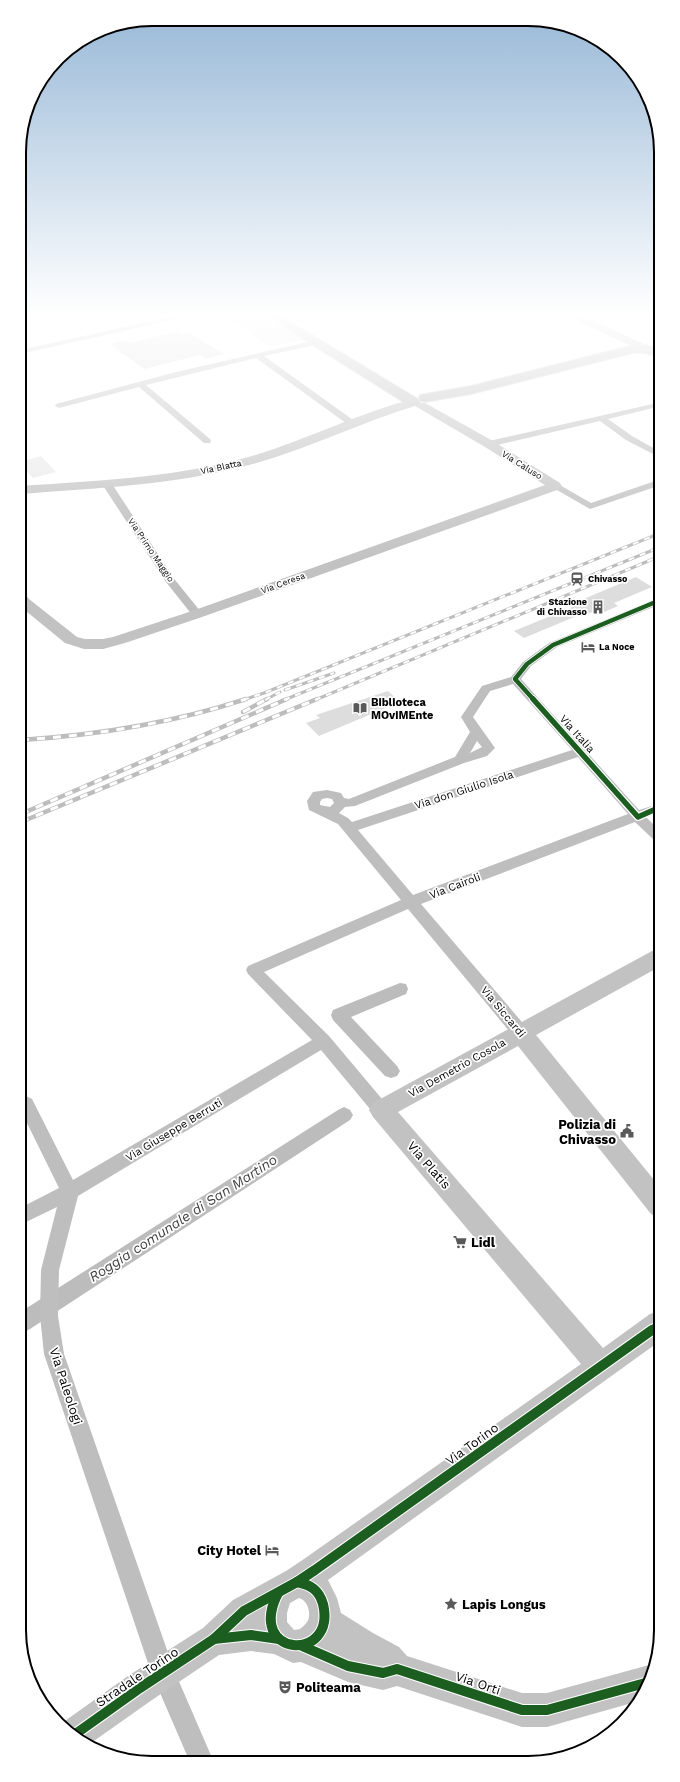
<svg xmlns="http://www.w3.org/2000/svg" width="680" height="1782" viewBox="0 0 680 1782" font-family="'Work Sans',sans-serif">
	<style>
		.green { fill: #eaeaea }
		.lines { fill: none; stroke-linecap: round; stroke-linejoin: round }
		.canal { fill: #bcbcbc; fill-rule: evenodd }
		.building { fill: #ddd }
		.primary-casing { stroke: #dbdbdb; stroke-width: 2 }
		.street { fill: #bebebe; fill-rule: evenodd }
		.secondary { fill: #c2c2c2; fill-rule: evenodd }
		.primary { fill: #bdbdbd; fill-rule: evenodd }
		.rail-far1-casing { stroke: #bdbdbd; stroke-width: 3 }
		.rail-casing { stroke: #bdbdbd; stroke-width: 4.5 }
		.rail-far1 { stroke: #fff; stroke-width: 2; stroke-dasharray: 6; stroke-linecap: butt }
		.rail { stroke: #fff; stroke-width: 3; stroke-dasharray: 8; stroke-linecap: butt }
		.cycleway-far3-casing { stroke: #fff; stroke-width: 6 }
		.cycleway-far2-casing { stroke: #fff; stroke-width: 8 }
		.cycleway-far1-casing { stroke: #fff; stroke-width: 10 }
		.cycleway-casing { stroke: #fff; stroke-width: 12 }
		.cycleway-far3 { stroke: #1b5e20; stroke-width: 4.5 }
		.cycleway-far2 { stroke: #1b5e20; stroke-width: 5.5 }
		.cycleway-far1 { stroke: #1b5e20; stroke-width: 8 }
		.cycleway { stroke: #1b5e20; stroke-width: 10 }
		.labels { text-anchor: middle; dominant-baseline: central; stroke-width: 3.5; stroke-linejoin: round; paint-order: stroke }
		.far-street-label { font-size: 9px; fill: #000; stroke: #fff }
		.far-poi-label { font-size: 9px; font-weight: bold; fill: #000; stroke: #fff; text-anchor: start }
		.poi-label { font-size: 11px; font-weight: bold; fill: #000; stroke: #fff; text-anchor: start }
		.street-label { font-size: 11px; fill: #000; stroke: #fff }
		.near-poi-label { font-size: 13px; font-weight: bold; fill: #000; stroke: #fff; text-anchor: start }
		.near-street-label { font-size: 13px; fill: #000; stroke: #fff }
		.near-water-label { font-size: 14px; font-style: italic; fill: #414141; stroke: #fff }
		.rim { fill: none; stroke: #000; stroke-width: 2 }
	</style>
	<rect width="100%" height="100%" fill="#fff"/>
	<g class="green">
		<polygon points="217,312 257,312 303,340 270,346"/>
		<polygon points="278,312 341,312 300,324"/>
		<polygon points="41,456 56,472 33,478 20,464 20,462"/>
	</g>
	<g class="lines">
		<g class="canal">
			<polygon points="400,983 406,984 408,989 406,994 351,1017 397,1066 400,1071 397,1076 391,1078 385,1076 333,1020 331,1015 333,1010"/>
			<polygon points="344,1107 350,1110 353,1115 350,1120 30,1329 23,1332 22,1311 338,1110"/>
		</g>
	</g>
	<g class="building">
		<polygon points="177,332 182,335 191,333 223,354 205,359 200,355 144,369 110,344 126,340 130,343"/>
		<polygon points="636,577 652,587 614,603 618,606 602,613 598,610 582,616 579,615 524,638 514,631 577,605 574,603"/>
		<polygon points="388,691 400,702 319,736 306,723 320,718 316,715"/>
	</g>
	<g class="lines">
		<g class="primary-casing">
			<g id="primary">
				<polygon points="260,312 274,312 418,399 420,402 418,405 408,405"/>
				<polygon points="633,345 646,345 657,349 657,357 645,353 633,353 471,394 425,402 420,401 419,398 420,395 425,394 471,386"/>
			</g>
		</g>
		<g class="street">
			<polygon points="192,312 205,312 201,314 20,354 20,350"/>
			<polygon points="317,340 321,342 320,344 264,356 356,422 357,424 356,426 350,426 256,358 146,385 210,439 211,441 210,443 204,443 139,387 59,408 55,406 56,404 176,372"/>
			<polygon points="657,403 657,407 608,419 632,436 657,450 657,456 626,440 600,421 489,447 485,444 489,441"/>
			<polygon points="658,480 658,486 590,509 550,486 552,484 558,484 591,503"/>
			<polygon points="107,481 112,484 175,580 201,612 202,614 201,616 193,616 166,582 102,484"/>
			<path d="M 658,598 L 658,605 L 557,647 L 531,666 L 521,679 L 639,810 L 658,804 L 658,813 L 646,817 L 658,829 L 659,842 L 654,840 L 635,822 L 421,904 L 527,1028 L 529,1033 L 527,1038 L 521,1039 L 515,1038 L 408,909 L 264,972 L 329,1036 L 387,1105 L 389,1110 L 387,1115 L 381,1117 L 375,1115 L 321,1050 L 78,1196 L 59,1270 L 58,1316 L 64,1354 L 174,1670 L 213,1760 L 189,1760 L 151,1672 L 44,1354 L 40,1316 L 41,1270 L 57,1207 L 22,1224 L 22,1207 L 59,1188 L 22,1113 L 22,1094 L 32,1099 L 73,1180 L 312,1040 L 248,974 L 246,970 L 248,966 L 401,900 L 338,824 L 309,810 L 307,801 L 313,792 L 327,790 L 341,793 L 344,798 L 349,799 L 455,757 L 470,732 L 461,717 L 482,686 L 511,677 L 523,662 L 549,643 ZM 513,684 L 572,750 L 352,822 L 348,818 L 339,813 L 345,807 L 355,806 L 464,763 L 487,756 L 495,748 L 473,717 L 490,691 ZM 477,741 L 482,747 L 470,753 ZM 578,757 L 628,814 L 413,895 L 358,830 ZM 327,798 L 332,799 L 334,803 L 330,807 L 320,805 L 320,802 L 322,799 Z"/>
		</g>
		<g class="secondary">
			<polygon points="562,312 575,312 650,347 651,349 650,351 642,351 563,314"/>
			<path d="M 413,399 L 417,400 L 419,403 L 425,403 L 493,441 L 560,483 L 562,486 L 560,489 L 202,617 L 125,643 L 103,649 L 84,649 L 65,643 L 21,607 L 21,593 L 26,595 L 29,599 L 77,637 L 85,639 L 103,639 L 113,637 L 192,611 L 545,485 L 485,447 L 415,406 C 359,423 306,450 249,465 C 174,485 97,488 20,494 L 20,486 C 94,481 169,478 241,459 C 299,444 354,414 413,399 Z"/>
			<path d="M 659,949 L 659,967 L 536,1035 L 659,1186 L 660,1218 L 651,1214 L 518,1046 L 398,1112 L 603,1348 L 650,1314 L 660,1311 L 660,1341 L 328,1580 L 337,1598 L 341,1613 L 373,1633 L 399,1647 L 407,1656 L 522,1693 L 547,1693 L 649,1665 L 655,1668 L 654,1673 L 639,1701 L 547,1727 L 522,1727 L 397,1686 L 383,1690 L 348,1682 L 301,1662 L 293,1663 L 274,1654 L 251,1651 L 219,1655 L 152,1700 L 91,1743 L 64,1730 L 61,1726 L 62,1723 L 128,1676 L 203,1628 L 233,1600 L 286,1571 L 304,1559 L 581,1364 L 373,1117 L 369,1110 L 373,1103 L 652,951 ZM 299,1598 C 308,1600 312,1615 307,1622 C 305,1625 302,1627 300,1629 L 294,1630 L 287,1622 L 287,1613 L 290,1603 Z"/>
		</g>
		<use href="#primary" class="primary"/>
		<g class="rail-far1-casing">
			<g id="rail-far1">
				<polyline points="285,690 334,673"/>
				<polyline points="243,700 264,693 658,534"/>
				<polyline points="265,700 280,692"/>
				<polyline points="284,700 658,548"/>
				<polyline points="315,700 658,557"/>
			</g>
		</g>
		<g class="rail-casing">
			<g id="rail">
				<polyline points="243,712 267,699"/>
				<path d="M 21,740 C 98,735 173,723 246,699"/>
				<polyline points="21,814 287,699"/>
				<polyline points="21,822 317,699"/>
			</g>
		</g>
		<use href="#rail-far1" class="rail-far1"/>
		<use href="#rail" class="rail"/>
		<g class="cycleway-far3-casing">
			<polyline id="cycleway-far3" points="534,700 515,679 527,664 553,645 658,601"/>
		</g>
		<g class="cycleway-far2-casing">
			<polyline id="cycleway-far2" points="533,699 638,817 658,808"/>
		</g>
		<g class="cycleway-far1-casing">
			<polyline id="cycleway-far1" points="650,1331 660,1324"/>
		</g>
		<g class="cycleway-casing">
			<g id="cycleway">
				<path d="M 278,1593 C 245,1658 337,1663 323,1604 C 319,1590 311,1585 297,1582"/>
				<polyline points="214,1639 251,1635 279,1639"/>
				<polyline points="302,1646 348,1666 383,1673 397,1669 522,1710 547,1710 649,1682"/>
				<polyline points="74,1735 140,1688 214,1639 244,1611 297,1582 315,1570 652,1330"/>
			</g>
		</g>
		<use href="#cycleway-far3" class="cycleway-far3"/>
		<use href="#cycleway-far2" class="cycleway-far2"/>
		<use href="#cycleway-far1" class="cycleway-far1"/>
		<use href="#cycleway" class="cycleway"/>
	</g>
	<linearGradient id="sky" x2="0" y2="1"><stop stop-color="#96b7d6"/><stop offset="0.56" stop-color="#fff"/><stop offset="1" stop-color="#fff" stop-opacity="0"/></linearGradient>
	<rect width="680" height="561" fill="url(#sky)"/>
	<defs>
		<g id="station-bare" transform="scale(1.08)"><path d="M-3-6H3Q5-6 5-4V2Q5 4 3 4L4.5 6H3L1.5 4h-3L-3 6H-4.5L-3 4Q-5 4-5 2V-4Q-5-6-3-6ZM-3.5-4v3h7v-3ZM-3.5 1v1.5H-2V1ZM2 1v1.5H3.5V1Z" fill="#595959" stroke="#fff" stroke-width="2.5" paint-order="stroke"/></g>
		<g id="building-bare" transform="scale(1.08)"><path d="M-4-6H4V6H1V3H-1V6H-4ZM-2.5-4.3h1.7v1.8h-1.7ZM.8-4.3h1.7v1.8H.8ZM-2.5-1h1.7V.8h-1.7ZM.8-1h1.7V.8H.8Z" fill="#595959" stroke="#fff" stroke-width="2.5" paint-order="stroke"/></g>
		<g id="hotel-bare" transform="scale(1.08)"><path d="M-6-4.5h1.5V1H6V5H4.5V3h-9V5H-6ZM-4 0a1.8 1.8 0 1 1 3.6 0ZM.5 0V-2.5h3Q6-2.5 6 0Z" fill="#595959" stroke="#fff" stroke-width="2.5" paint-order="stroke"/></g>
		<g id="library-bare" transform="scale(1.08)"><path d="M-6-4Q-3-5.5-.7-3.5V5Q-3 3-6 4ZM6-4Q3-5.5 .7-3.5V5Q3 3 6 4Z" fill="#595959" stroke="#fff" stroke-width="2.5" paint-order="stroke"/></g>
		<g id="civic-bare" transform="scale(1.08)"><path d="M-.6-6.5H3V-4.5H.6V-3L4-1V1h2V6H-6V1h2V-1L-.6-3ZM-1.2 2.5V6h2.4V2.5Z" fill="#595959" stroke="#fff" stroke-width="2.5" paint-order="stroke"/></g>
		<g id="supermarket-bare" transform="scale(1.08)"><path d="M-6-5.5h2.5l.6 2H6L4.5 2H-2.5L-4.4-4H-6ZM-1.5 3.2a1.3 1.3 0 1 0 .1 0ZM3 3.2a1.3 1.3 0 1 0 .1 0Z" fill="#595959" stroke="#fff" stroke-width="2.5" paint-order="stroke"/></g>
		<g id="sight-bare" transform="scale(1.08)"><path d="M0-6L1.8-2.2L6-1.7L2.9 1.2L3.7 5.4L0 3.3L-3.7 5.4L-2.9 1.2L-6-1.7L-1.8-2.2Z" fill="#595959" stroke="#fff" stroke-width="2.5" paint-order="stroke"/></g>
		<g id="theatre-bare" transform="scale(1.08)"><path d="M-5-5.5Q0-4 5-5.5V0Q5 5 0 6Q-5 5-5 0ZM-3.3-2.5H-1v1.5H-3.3ZM1-2.5H3.3v1.5H1ZM-2.8 1Q0 5.5 2.8 1Z" fill="#595959" stroke="#fff" stroke-width="2.5" paint-order="stroke"/></g>
	</defs>
	<g fill-rule="evenodd">
		<use href="#station-bare" x="577" y="579"/>
		<use href="#building-bare" x="598" y="607"/>
		<use href="#hotel-bare" x="588" y="647"/>
		<use href="#library-bare" x="360" y="708"/>
		<use href="#civic-bare" x="627" y="1131"/>
		<use href="#supermarket-bare" x="460" y="1242"/>
		<use href="#hotel-bare" x="272" y="1550"/>
		<use href="#sight-bare" x="451" y="1604"/>
		<use href="#theatre-bare" x="285" y="1687"/>
	</g>
	<g class="labels">
		<g class="far-street-label">
			<text transform="translate(522 465) rotate(32)">Via Caluso</text>
			<text transform="translate(221 467) rotate(-12)">Via Blatta</text>
			<text transform="translate(151 550) rotate(56)">Via Primo Maggio</text>
			<text transform="translate(283 583) rotate(-20)">Via Ceresa</text>
		</g>
		<g class="far-poi-label">
			<text x="588" y="579">Chivasso</text>
			<text x="587" y="602" text-anchor="end">Stazione<tspan x="587" dy="10">di Chivasso</tspan></text>
			<text x="599" y="647">La Noce</text>
		</g>
		<g class="poi-label">
			<text x="371" y="702">Biblioteca<tspan x="371" dy="13">MOviMEnte</tspan></text>
		</g>
		<g class="street-label">
			<text transform="translate(577 734) rotate(48)">Via Italia</text>
			<text transform="translate(464 790) rotate(-18)">Via don Giulio Isola</text>
			<text transform="translate(455 886) rotate(-21)">Via Cairoli</text>
			<text transform="translate(503 1012) rotate(50)">Via Siccardi</text>
			<text transform="translate(457 1068) rotate(-29)">Via Demetrio Cosola</text>
			<text transform="translate(174 1130) rotate(-31)">Via Giuseppe Berruti</text>
		</g>
		<g class="near-poi-label">
			<text x="616" y="1124" text-anchor="end">Polizia di<tspan x="616" dy="15">Chivasso</tspan></text>
			<text x="471" y="1242">Lidl</text>
			<text x="261" y="1550" text-anchor="end">City Hotel</text>
			<text x="462" y="1604">Lapis Longus</text>
			<text x="296" y="1687">Politeama</text>
		</g>
		<g class="near-street-label">
			<text transform="translate(429 1165) rotate(49)">Via Platis</text>
			<text transform="translate(66 1386) rotate(72)">Via Paleologi</text>
			<text transform="translate(472 1444) rotate(-36)">Via Torino</text>
			<text transform="translate(137 1677) rotate(-34)">Stradale Torino</text>
			<text transform="translate(478 1683) rotate(19)">Via Orti</text>
		</g>
		<g class="near-water-label">
			<text transform="translate(183 1218) rotate(-33)">Roggia comunale di San Martino</text>
		</g>
	</g>
	<path d="M0 0H680V1782H0ZM152 26H528A126 126 0 0 1 654 152V1630A126 126 0 0 1 528 1756H152A126 126 0 0 1 26 1630V152A126 126 0 0 1 152 26Z" fill="#fff" fill-rule="evenodd"/>
	<path class="rim" d="M152 26H528A126 126 0 0 1 654 152V1630A126 126 0 0 1 528 1756H152A126 126 0 0 1 26 1630V152A126 126 0 0 1 152 26Z"/>
</svg>
